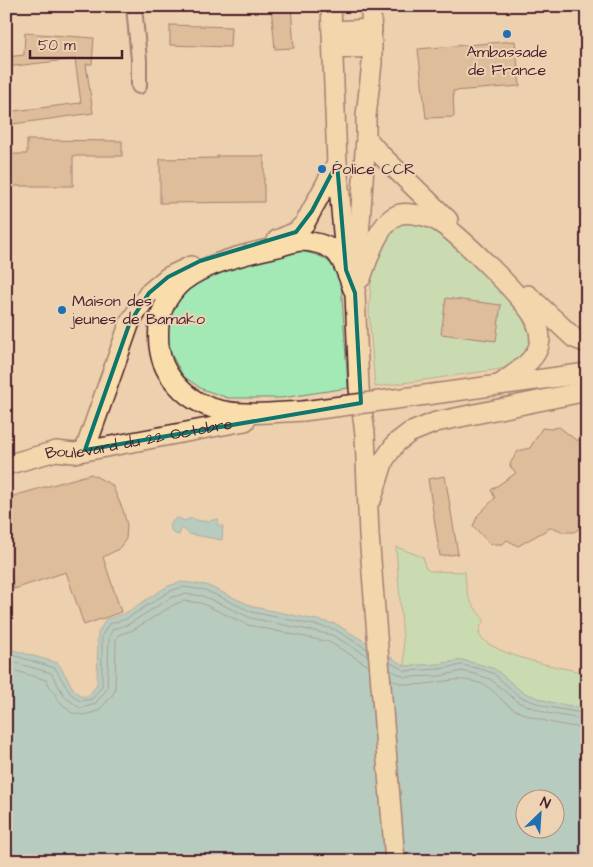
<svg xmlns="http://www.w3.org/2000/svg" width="593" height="867" viewBox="0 0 593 867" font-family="'Architects Daughter',sans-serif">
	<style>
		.green { fill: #a3e9b6; stroke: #768470 }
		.water { fill: #78c6d4; stroke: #668390; fill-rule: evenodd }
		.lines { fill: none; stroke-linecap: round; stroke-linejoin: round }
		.shore { stroke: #5c626f; stroke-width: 1 }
		.building { fill: #cca786; stroke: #4a1f2b }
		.minor-casing { stroke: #4a1f2b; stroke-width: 18 }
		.major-casing { stroke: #4a1f2b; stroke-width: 22 }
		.minor { stroke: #edd3b4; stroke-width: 14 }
		.major { stroke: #f9deab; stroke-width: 19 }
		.major-bridge-casing { stroke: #4a1f2b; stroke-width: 22; stroke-linecap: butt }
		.major-bridge { stroke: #f9deab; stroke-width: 19 }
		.marked { fill: none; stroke: #0f766e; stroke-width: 4; stroke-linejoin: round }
		.poi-dot { fill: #1f6fb2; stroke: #edd3b4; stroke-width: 2 }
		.labels { text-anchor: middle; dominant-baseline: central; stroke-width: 4; stroke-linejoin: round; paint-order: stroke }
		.poi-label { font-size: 16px; fill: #4a1f2b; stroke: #edd3b4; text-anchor: start }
		.street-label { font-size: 16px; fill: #4a1f2b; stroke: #edd3b4 }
	</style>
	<rect width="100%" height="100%" fill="#edd0ad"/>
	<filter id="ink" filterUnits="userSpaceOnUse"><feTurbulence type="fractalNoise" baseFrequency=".02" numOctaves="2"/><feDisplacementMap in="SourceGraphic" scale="10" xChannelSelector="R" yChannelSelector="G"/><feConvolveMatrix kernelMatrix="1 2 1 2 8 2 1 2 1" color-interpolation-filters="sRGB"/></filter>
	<g filter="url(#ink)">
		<g class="green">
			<polygon points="405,219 435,228 494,284 522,318 531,338 529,352 514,367 375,387 369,311 372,271 391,228"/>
			<path d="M 298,250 C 323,257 330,256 341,282 L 348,388 L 281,398 L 228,398 L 202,389 L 183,376 L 168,348 L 167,315 L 184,289 L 244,261 Z"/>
			<path d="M 396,547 L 423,557 L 425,567 L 429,571 L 465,572 C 466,597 469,601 484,620 L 483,624 L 480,627 L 479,635 C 493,656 562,668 587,673 L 587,709 L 549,702 L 522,692 L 495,669 L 478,664 L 462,660 L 439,664 L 405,666 Z"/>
		</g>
		<g class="water">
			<path d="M 178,518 L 185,521 C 193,515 196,522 205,521 C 209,521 214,520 218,519 L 218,526 L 223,526 L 222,540 L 189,534 L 184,529 L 181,529 L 179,535 L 173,533 C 169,528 170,523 175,519 Z"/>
			<path d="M 182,582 L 206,585 L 254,607 L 336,624 L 405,666 L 439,664 L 462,660 L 478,664 L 495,669 L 522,692 L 549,702 L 587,709 L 587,861 L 6,861 L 6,648 L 58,663 L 74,690 L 82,697 L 89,695 L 97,685 L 98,633 L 106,619 L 124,614 L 168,586 ZM 526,800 L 556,800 L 556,830 L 526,830 Z"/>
		</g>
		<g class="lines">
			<g class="shore">
				<polyline points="6,653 55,668 70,693 80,701 92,699 102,686 102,635 109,624 126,619 170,591 183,587 205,590 252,612 334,629 367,649"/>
				<polyline points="6,660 51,673 65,697 80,708 85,707 95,704 107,689 109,637 113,629 129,624 172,597 184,594 203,596 251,618 332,635 368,656"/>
				<polyline points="390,662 405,671 439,669 462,665 477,668 493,673 520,697 548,707 587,714"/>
				<polyline points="6,668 46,680 59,701 72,713 84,715 98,711 111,697 115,690 116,639 118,635 133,630 175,604 184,601 201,603 248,625 329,642 369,666"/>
				<polyline points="390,670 405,677 440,676 462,671 475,674 490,679 518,702 547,713 587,720"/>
				<path d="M 391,679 C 415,694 446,675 471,681 C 475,682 482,683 486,686 C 495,691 502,702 512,708 C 530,719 566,727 587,728"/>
			</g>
		</g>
		<g class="building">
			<polygon points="271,6 291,6 294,48 275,49"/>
			<polygon points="170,25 231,27 230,47 170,45"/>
			<polygon points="25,33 94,38 92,64 86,64 93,113 6,125 6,112 81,103 75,59 6,67 6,57 24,55"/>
			<polygon points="515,41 520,86 453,91 454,117 426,118 418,49"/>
			<polygon points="27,140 122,141 122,156 73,156 73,186 6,186 6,154 27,154"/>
			<polygon points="217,156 264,156 264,202 160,203 160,159 217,158"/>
			<polygon points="446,298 501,305 496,341 441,334"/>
			<polygon points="559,427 576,440 587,440 587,523 574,532 563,532 555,528 550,528 518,546 507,540 503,544 490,544 473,526 478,515 495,498 491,490 516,473 510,466 511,462 518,451 530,448 542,428 551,429"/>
			<polygon points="91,474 112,485 123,510 127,525 126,539 121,546 117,550 103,557 121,612 84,625 66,572 14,589 6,559 6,498"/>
			<polygon points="445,476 458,554 440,556 428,479"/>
		</g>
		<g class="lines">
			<g class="minor-casing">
				<polyline id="minor" points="134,6 139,60 139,86"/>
			</g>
			<g class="major-casing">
				<g id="major">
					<polyline points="331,6 337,163 346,267"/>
					<polyline points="371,6 372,63 366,116 366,138 355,293 359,388 365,434 369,535 395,861"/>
					<polyline points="332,31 372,29"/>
					<polyline points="333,49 372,47"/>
					<polyline points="366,138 380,154 448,220"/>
					<polyline points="277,240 296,232 305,223 337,163"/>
					<path d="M 361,278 C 368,259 379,220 400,214 C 409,212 429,216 437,221 C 457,232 528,302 536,321 C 538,326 540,335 540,340 C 538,361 515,372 501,384"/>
					<polyline points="528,295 574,338 587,343"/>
					<polyline points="426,395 587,373"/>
					<path d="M 303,411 C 260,413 210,422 178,386 C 167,374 161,363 159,346 C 157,322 160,306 177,287 C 197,265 249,253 278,247 C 285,245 292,242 300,241 C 311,241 326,244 335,252 C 343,259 349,279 353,289"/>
					<polyline points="85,450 130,322 149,293 168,277 191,266"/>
					<path id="s1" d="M 6,465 L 56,451 L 74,453 L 245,421"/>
					<polyline points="372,498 384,460 396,443 409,433 436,422 587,391"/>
				</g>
			</g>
			<use href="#minor" class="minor"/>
			<use href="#major" class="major"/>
			<g class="major-bridge-casing">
				<polyline id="major-bridge" points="303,411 426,395"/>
			</g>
			<use href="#major-bridge" class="major-bridge"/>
		</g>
	</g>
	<path d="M0 0H593V867H0ZM 337,163 L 346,270 L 355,293 L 361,403 L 85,450 L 130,322 L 149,293 L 168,277 L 200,261 L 296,232 L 312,211 Z" fill="#edd0ad" fill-opacity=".55" fill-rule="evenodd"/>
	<path class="marked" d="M 337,163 L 346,270 L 355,293 L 361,403 L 85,450 L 130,322 L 149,293 L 168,277 L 200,261 L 296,232 L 312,211 Z"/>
	<g class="poi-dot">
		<circle cx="507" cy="34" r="5"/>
		<circle cx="322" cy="169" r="5"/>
		<circle cx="62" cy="310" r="5"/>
	</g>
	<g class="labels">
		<g class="poi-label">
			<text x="507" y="52" text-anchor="middle">Ambassade<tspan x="507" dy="18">de France</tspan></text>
			<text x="332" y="169">Police CCR</text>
			<text x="72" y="301">Maison des<tspan x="72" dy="18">jeunes de Bamako</tspan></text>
		</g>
		<g class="street-label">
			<text stroke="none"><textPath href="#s1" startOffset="136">Boulevard du 22 Octobre</textPath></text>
		</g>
	</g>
	<rect width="593" height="867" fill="none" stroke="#edd3b4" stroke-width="25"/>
	<rect x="12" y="12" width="568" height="842" fill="none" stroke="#4a1f2b" stroke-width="2" filter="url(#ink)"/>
	<g transform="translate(540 814) rotate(25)"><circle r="24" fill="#edd3b4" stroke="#ac8b7d"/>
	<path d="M0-4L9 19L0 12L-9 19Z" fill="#1f6fb2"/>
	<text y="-8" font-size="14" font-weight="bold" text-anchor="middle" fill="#4a1f2b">N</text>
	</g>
	<path d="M30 50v8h92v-8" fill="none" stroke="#4a1f2b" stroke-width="2.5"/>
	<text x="38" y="50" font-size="15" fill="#4a1f2b" stroke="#edd3b4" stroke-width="4" paint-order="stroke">50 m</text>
</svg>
